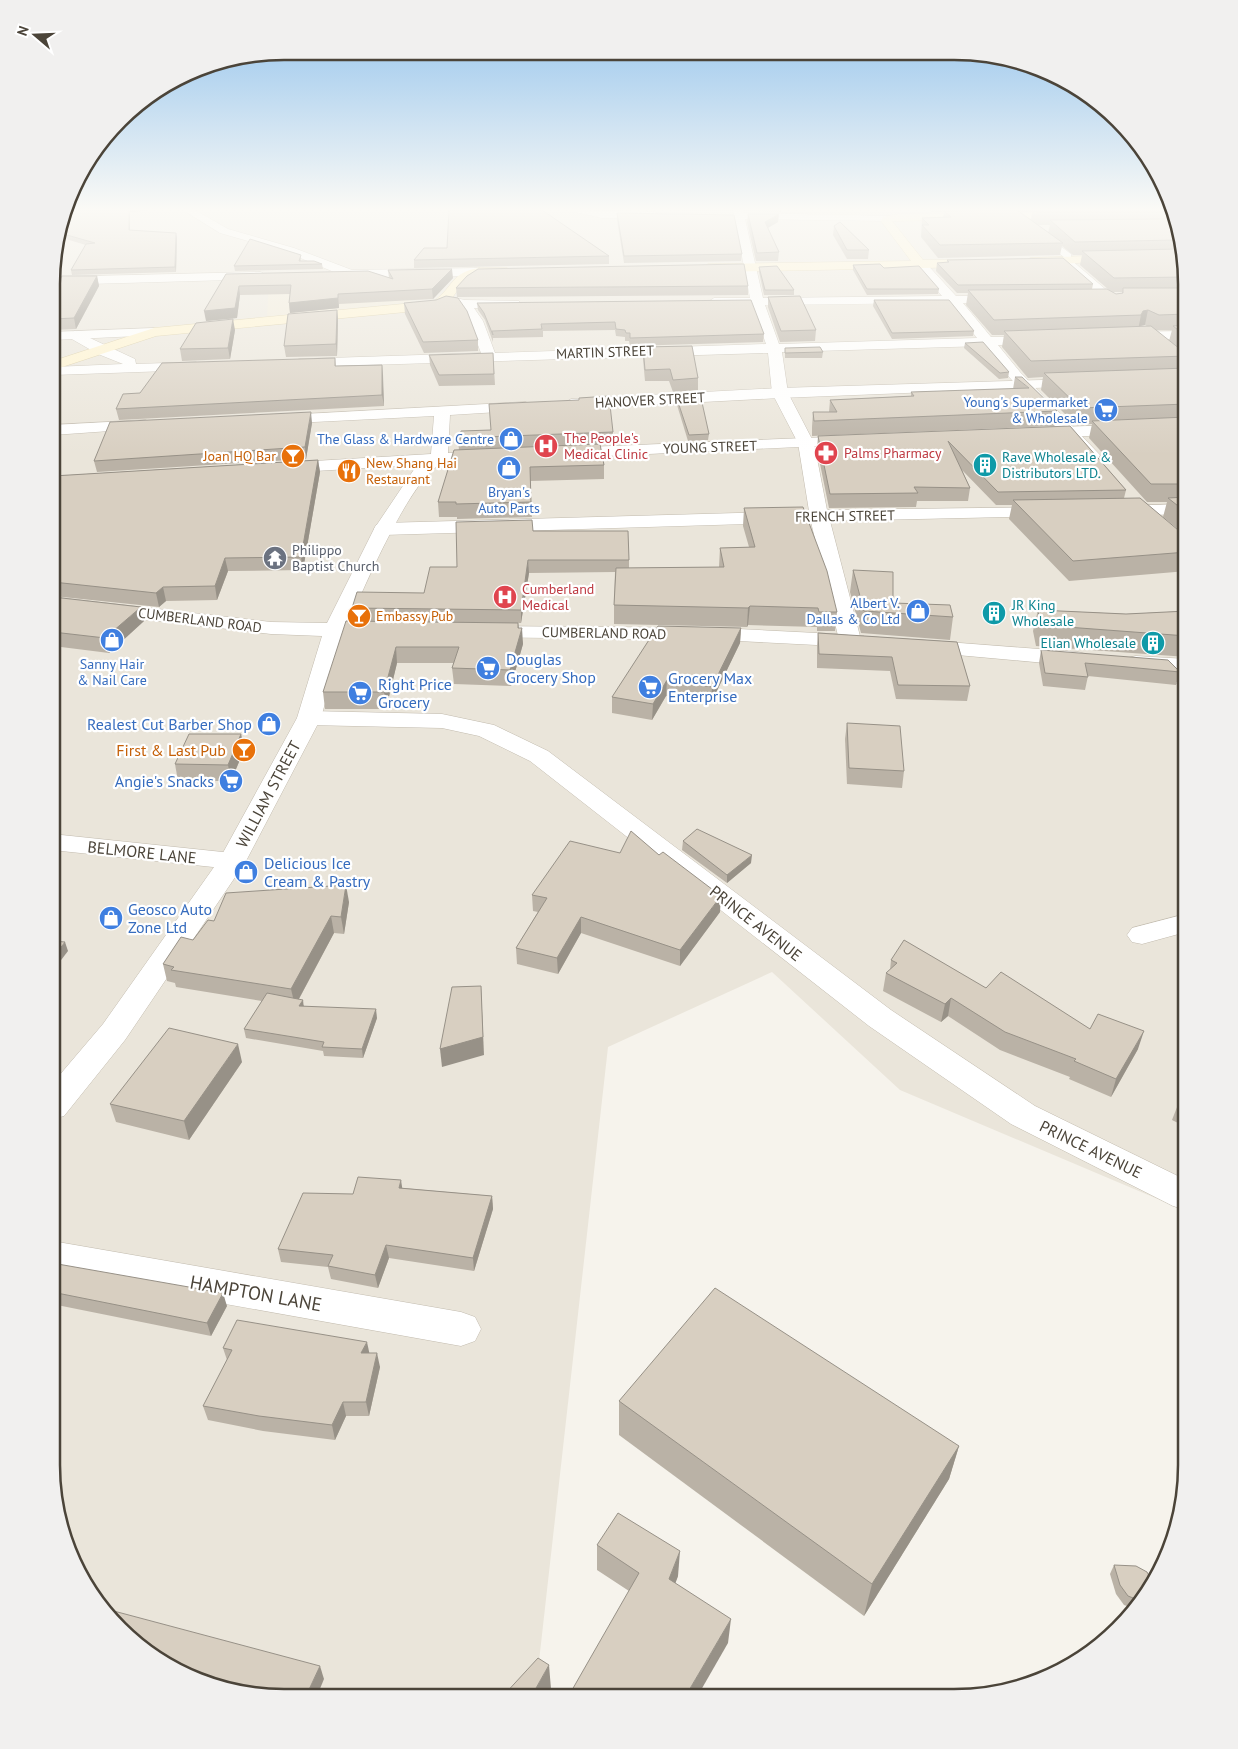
<svg xmlns="http://www.w3.org/2000/svg" width="1238" height="1749" viewBox="0 0 1238 1749" font-family="'PT Sans',sans-serif">
	<style>
		.residential { fill: #eae5da }
		.education { fill: #efe8d6 }
		.lines { fill: none; stroke-linecap: round; stroke-linejoin: round }
		.service-casing { stroke: #c2bbae; stroke-width: 1 }
		.minor-casing { stroke: #c2bbae; stroke-width: 1 }
		.tertiary-casing { stroke: #c2bbae; stroke-width: 1 }
		.secondary-casing { stroke: #d6c79b; stroke-width: 1 }
		.service { fill: #fff; fill-rule: evenodd }
		.minor { fill: #fff; fill-rule: evenodd }
		.tertiary { fill: #fff; fill-rule: evenodd }
		.secondary { fill: #fff3cd; fill-rule: evenodd }
		.wall { fill: #bab2a6; fill-rule: evenodd }
		.shaded-wall { fill: #979187 }
		.building { fill: #d8cfc1; stroke: #979187 }
		.labels { text-anchor: middle; dominant-baseline: central; stroke-width: 4.5; stroke-linejoin: round; paint-order: stroke }
		.far-street-label { font-size: 14px; fill: #4b4439; stroke: #fff }
		.far-shop-label { font-size: 14px; fill: #366cbe; stroke: #fff; text-anchor: end }
		.far-health-label { font-size: 14px; fill: #be3a42; stroke: #fff; text-anchor: start }
		.far-food-label { font-size: 14px; fill: #c56008; stroke: #fff; text-anchor: start }
		.far-culture-label { font-size: 14px; fill: #0d838f; stroke: #fff; text-anchor: start }
		.far-worship-label { font-size: 14px; fill: #5b616d; stroke: #fff; text-anchor: start }
		.shop-label { font-size: 16px; fill: #366cbe; stroke: #fff; text-anchor: start }
		.food-label { font-size: 16px; fill: #c56008; stroke: #fff; text-anchor: end }
		.street-label { font-size: 16px; fill: #4b4439; stroke: #fff }
		.near-street-label { font-size: 19px; fill: #4b4439; stroke: #fff }
		.rim { fill: none; stroke: #4b4439; stroke-width: 2.5 }
	</style>
	<rect width="100%" height="100%" fill="#f6f3ec"/>
	<polygon class="residential" points="68,210 1170,210 1187,283 1186,1211 900,1090 772,972 608,1047 535,1697 254,1696 142,1650 75,1568 51,1466 53,253"/>
	<polygon class="education" points="269,280 407,289 411,302 267,317"/>
	<g class="lines">
		<g class="service-casing">
			<g id="service">
				<polygon points="1041,232 1071,254 1071,258 1065,258 1038,236 1037,234"/>
				<polygon points="1168,661 1174,663 1187,675 1187,690 1181,688 1160,666"/>
			</g>
		</g>
		<g class="minor-casing">
			<g id="minor">
				<polygon points="183,210 195,210 228,229 294,248 352,270 477,268 483,272 477,276 339,278 335,277 334,272 286,252 220,233"/>
				<polygon points="574,210 655,212 660,215 655,218 602,218 575,212"/>
				<path d="M 733,210 L 743,210 L 744,213 L 893,216 L 894,218 L 889,221 L 745,219 L 763,298 L 942,296 L 914,264 L 920,260 L 924,261 L 956,296 L 1008,296 L 1010,299 L 1004,303 L 963,303 L 991,337 L 1046,337 L 1048,340 L 1046,343 L 1041,344 L 998,345 L 1020,372 L 1100,455 L 1098,459 L 1086,459 L 1010,378 L 984,346 L 782,352 L 788,393 L 814,443 L 827,510 L 1046,507 L 1052,508 L 1055,512 L 1052,516 L 830,521 L 861,640 L 858,645 L 850,646 L 842,645 L 839,640 L 811,522 L 383,535 L 376,533 L 374,529 L 376,525 L 383,523 L 809,511 L 798,443 L 772,393 L 768,353 L 299,367 L 292,363 L 299,359 L 481,353 L 469,321 L 460,307 L 440,303 L 439,300 L 445,296 L 465,300 L 519,301 L 520,304 L 514,308 L 474,308 L 483,321 L 495,353 L 766,344 L 752,305 L 714,306 L 708,302 L 714,298 L 750,298 ZM 949,303 L 977,338 L 779,344 L 765,305 Z"/>
				<polygon points="1066,257 1070,259 1131,311 1133,314 1131,317 1121,317 1062,263 1062,259"/>
				<polygon points="261,272 267,276 265,279 53,285 53,277"/>
				<polygon points="75,331 135,359 136,364 196,362 203,366 196,370 53,375 53,367 123,364 98,354 70,338 68,335"/>
				<polygon points="1187,331 1187,339 1124,340 1117,336 1124,332"/>
				<polygon points="1187,504 1187,514 1117,516 1111,515 1108,511 1111,507 1117,506"/>
				<polygon points="309,711 442,714 494,725 548,751 891,1010 1035,1106 1186,1180 1186,1210 1173,1206 1011,1124 869,1026 530,761 479,736 442,728 309,725 301,723 297,718 301,713"/>
				<polygon points="52,834 232,853 242,855 246,861 242,867 232,869 52,850"/>
				<polygon points="1186,914 1186,932 1142,944 1132,942 1127,935 1132,928"/>
				<polygon points="52,1241 461,1312 475,1317 481,1329 475,1341 461,1346 52,1273"/>
			</g>
		</g>
		<g class="tertiary-casing">
			<g id="tertiary">
				<polygon points="154,328 161,332 159,335 53,340 53,332"/>
				<polygon points="1078,379 1085,383 1083,386 780,398 571,409 563,404 571,399 780,388"/>
				<path d="M 526,402 L 534,407 L 531,410 L 450,415 L 448,453 L 488,451 L 494,452 L 496,456 L 494,460 L 488,461 C 474,462 455,459 442,464 C 412,474 362,592 348,624 L 389,626 L 392,631 L 389,636 L 343,636 L 321,718 L 246,861 L 125,1040 L 64,1116 L 52,1119 L 52,1084 L 103,1024 L 219,860 L 297,718 L 322,636 L 271,634 L 53,609 L 53,597 L 271,622 L 327,623 L 374,529 L 417,465 L 281,473 L 275,472 L 272,468 L 275,464 L 281,463 L 431,454 L 434,416 L 274,424 L 266,419 L 268,416 Z"/>
				<polygon points="146,420 154,425 152,428 53,435 53,425"/>
				<polygon points="1187,422 1187,432 1038,438 1030,433 1038,428"/>
				<polygon points="855,436 861,438 863,441 861,444 564,458 558,457 556,453 558,449 564,448"/>
				<polygon points="484,626 718,628 856,635 864,636 867,641 864,646 856,647 718,640 476,637 473,632 476,627"/>
				<polygon points="921,640 1078,652 1086,654 1089,659 1086,664 1078,666 913,651 910,646 913,641"/>
				<polygon points="1136,656 1187,659 1187,673 1128,668 1125,663 1128,658"/>
			</g>
		</g>
		<g class="secondary-casing">
			<g id="secondary">
				<polygon points="1069,213 1074,216 1073,218 892,221 923,260 979,260 979,266 975,267 708,272 702,268 708,264 911,261 881,221 883,217 898,214"/>
				<polygon points="1119,255 1125,258 1123,260 1030,266 1024,262 1030,258"/>
				<path d="M 479,268 L 507,268 L 513,272 C 504,281 483,272 471,277 C 456,284 454,305 437,309 L 156,336 L 53,370 L 53,361 L 154,328 L 434,301 C 453,288 451,272 479,268 Z"/>
			</g>
		</g>
		<use href="#service" class="service"/>
		<use href="#minor" class="minor"/>
		<use href="#tertiary" class="tertiary"/>
		<use href="#secondary" class="secondary"/>
	</g>
	<g class="wall">
		<polygon points="68,210 148,211 130,212 130,230 177,238 176,272 72,275 71,270 86,245 59,237"/>
		<polygon points="667,210 732,210 731,211"/>
		<polygon points="744,210 781,210 781,212 745,211"/>
		<path d="M 930,210 L 1170,210 L 1187,283 L 1187,571 L 1069,581 L 1009,519 L 1012,505 L 996,505 L 962,470 L 970,488 L 968,501 L 917,501 L 916,507 L 829,508 L 817,449 L 818,436 L 1070,426 L 1126,490 L 1124,498 L 1185,535 L 1163,517 L 1167,502 L 1147,502 L 1089,438 L 1092,424 L 1076,425 L 1041,390 L 1043,377 L 1028,378 L 1002,347 L 1004,335 L 992,335 L 966,305 L 968,293 L 957,293 L 936,271 L 937,263 L 947,262 L 947,260 L 1093,284 L 1092,289 L 1109,290 L 1080,265 L 1082,255 L 1073,255 L 1062,246 L 1060,255 L 938,258 L 921,237 L 922,218 L 943,217 L 944,212 L 931,212 ZM 1019,212 L 1032,212 L 1031,220 ZM 1038,225 L 1050,225 L 1048,233 ZM 1112,292 L 1122,292 L 1122,293 L 1116,294 ZM 1145,325 L 1148,327 L 1139,327 L 1140,326 ZM 1155,330 L 1172,330 L 1169,341 Z"/>
		<polygon points="617,213 742,254 741,261 624,263 617,220"/>
		<polygon points="748,214 778,222 768,228 779,252 778,261 756,261 747,222"/>
		<polygon points="834,226 869,250 868,259 847,259 833,235"/>
		<polygon points="447,248 609,256 609,264 414,268 414,260"/>
		<polygon points="301,255 301,261 322,264 323,269 235,271 234,266"/>
		<polygon points="853,265 884,268 939,289 938,294 867,295 853,270"/>
		<polygon points="759,267 794,290 794,295 764,295 759,272"/>
		<polygon points="388,270 453,278 433,299 339,304 339,308 290,313 289,303 290,294 240,295 237,318 206,321 226,274 389,278"/>
		<polygon points="97,276 99,286 76,329 53,330 53,291"/>
		<polygon points="748,286 748,295 457,297 456,288"/>
		<polygon points="768,297 816,330 815,341 780,342 768,307"/>
		<polygon points="874,300 974,331 973,336 892,339 873,306"/>
		<polygon points="404,303 478,340 478,351 424,353 405,314"/>
		<polygon points="477,303 764,334 763,342 630,346 629,341 625,341 625,337 616,336 615,330 543,331 543,337 493,338 493,342 485,320 478,310"/>
		<polygon points="337,310 338,320 337,356 286,357 284,346"/>
		<polygon points="235,330 230,359 182,361 180,349"/>
		<polygon points="965,343 1009,372 1008,378 999,379 964,348"/>
		<polygon points="643,347 698,378 698,390 673,392 669,381 645,381 643,359"/>
		<polygon points="785,348 823,352 822,358 785,358"/>
		<polygon points="493,353 495,385 439,386 430,365 429,355"/>
		<polygon points="335,358 336,366 382,365 384,406 119,420 116,409 140,393"/>
		<polygon points="1015,377 1057,411 1054,426 812,436 812,427 813,412 829,412 830,400 911,396 911,392 1013,389"/>
		<polygon points="677,399 709,434 708,440 688,441 677,405"/>
		<polygon points="312,423 306,459 97,472 94,461"/>
		<polygon points="613,432 613,444 600,445 604,465 604,479 530,481 532,517 457,519 457,517 439,517 438,502 459,450 458,438"/>
		<polygon points="318,460 320,472 303,570 228,571 217,600 166,601 159,607 53,596 53,476"/>
		<polygon points="744,508 837,612 835,631 817,631 817,627 748,625 747,627 614,624 614,605 615,572 529,573 521,623 518,623 519,628 523,644 511,686 454,684 452,668 454,663 397,663 386,709 325,709 323,692 354,621 352,608 424,593 457,567 533,531 629,560 629,568 719,567 720,548 749,547 743,526"/>
		<polygon points="853,570 893,603 953,617 950,640 861,633 850,592"/>
		<polygon points="53,597 144,621 109,653 53,646"/>
		<polygon points="1038,610 1126,614 1187,611 1187,657 1036,646 1033,631"/>
		<polygon points="741,628 740,643 711,703 666,696 652,720 612,713 612,697"/>
		<polygon points="818,633 957,642 970,686 967,701 896,699 890,671 817,668 817,646"/>
		<polygon points="1041,650 1180,672 1176,685 1088,676 1085,690 1043,686 1039,663"/>
		<polygon points="847,723 904,771 902,788 847,784 845,739"/>
		<polygon points="241,734 244,750 231,781 178,781 175,764"/>
		<polygon points="683,841 751,863 727,883 682,850"/>
		<polygon points="532,895 720,912 680,966 581,933 558,974 517,964 516,948 538,912 533,911"/>
		<polygon points="349,902 344,934 334,933 299,999 304,1006 377,1018 363,1058 324,1056 323,1051 246,1038 244,1029 262,1001 176,987 175,983 167,981 163,964 193,940 214,921"/>
		<polygon points="891,960 986,988 1138,1049 1111,1097 1069,1079 1070,1077 1000,1050 948,1016 941,1022 883,991 886,973 890,970"/>
		<polygon points="242,1062 189,1140 116,1122 110,1104"/>
		<polygon points="1186,1084 1186,1127 1172,1120"/>
		<polygon points="403,1188 492,1196 493,1209 474,1271 389,1258 378,1288 331,1279 328,1267 281,1262 278,1249 353,1194"/>
		<polygon points="52,1263 227,1306 211,1336 52,1304"/>
		<polygon points="223,1348 369,1353 380,1367 369,1416 346,1416 335,1440 263,1431 208,1420 203,1406 227,1360"/>
		<polygon points="619,1401 959,1446 949,1479 864,1616 619,1435"/>
		<polygon points="597,1545 678,1576 675,1583 728,1643 629,1591 597,1570"/>
		<polygon points="1114,1565 1147,1595 1135,1609 1124,1605 1116,1594 1110,1574"/>
	</g>
	<g class="shaded-wall">
		<polygon points="129,210 149,210 130,212 130,235 129,230"/>
		<polygon points="779,214 778,222 764,230 765,222"/>
		<polygon points="176,233 177,238 176,272 175,267"/>
		<polygon points="452,269 453,278 433,299 432,289"/>
		<polygon points="97,276 99,286 76,329 74,318"/>
		<polygon points="239,286 240,295 237,318 206,321 204,311"/>
		<polygon points="338,294 339,308 290,313 289,303"/>
		<polygon points="337,310 338,320 337,356 336,344"/>
		<polygon points="1148,310 1145,325 1140,326 1138,330 1141,315 1143,311"/>
		<polygon points="233,319 235,330 230,359 228,348"/>
		<polygon points="382,365 383,375 384,406 382,395"/>
		<polygon points="311,412 312,423 306,459 305,447"/>
		<polygon points="318,460 320,472 303,570 301,557"/>
		<polygon points="225,558 228,571 217,600 215,586"/>
		<polygon points="528,560 529,573 521,623 521,610"/>
		<polygon points="163,587 166,601 159,607 156,593"/>
		<polygon points="750,606 748,625 747,627 748,608"/>
		<polygon points="141,607 144,621 109,653 105,638"/>
		<polygon points="518,623 519,639 522,628 523,644 511,686 510,670"/>
		<polygon points="741,628 740,643 711,703 712,687"/>
		<polygon points="396,647 397,663 386,709 384,692"/>
		<polygon points="667,680 666,696 652,720 653,704"/>
		<polygon points="241,734 244,750 231,781 228,765"/>
		<polygon points="752,855 751,863 727,883 727,875"/>
		<polygon points="346,885 349,902 344,934 341,917"/>
		<polygon points="721,896 720,912 680,966 680,950"/>
		<polygon points="331,916 334,933 295,1006 291,989"/>
		<polygon points="581,917 581,933 558,974 557,958"/>
		<polygon points="65,942 68,951 52,972 52,959"/>
		<polygon points="481,986 484,1055 442,1067 440,1049"/>
		<polygon points="951,998 948,1016 941,1022 945,1004"/>
		<polygon points="303,1000 304,1009 299,1006"/>
		<polygon points="376,1009 377,1018 363,1058 362,1049"/>
		<polygon points="1144,1031 1138,1049 1111,1097 1116,1079"/>
		<polygon points="238,1044 242,1062 189,1140 184,1121"/>
		<polygon points="401,1180 403,1193 399,1188"/>
		<polygon points="492,1196 493,1209 474,1271 473,1258"/>
		<polygon points="386,1245 389,1258 378,1288 375,1275"/>
		<polygon points="223,1293 227,1306 211,1336 207,1323"/>
		<polygon points="367,1342 370,1356 361,1353"/>
		<polygon points="377,1353 380,1367 369,1416 366,1402"/>
		<polygon points="343,1402 346,1416 335,1440 332,1425"/>
		<polygon points="959,1446 949,1479 864,1616 872,1584"/>
		<polygon points="680,1551 678,1576 668,1604 669,1579"/>
		<polygon points="731,1619 728,1643 697,1697 685,1697"/>
		<polygon points="549,1665 551,1689 547,1697 531,1697"/>
		<polygon points="320,1666 324,1679 317,1696 306,1696"/>
	</g>
	<g class="building">
		<polygon points="68,210 129,210 129,230 176,233 175,267 71,270 86,244 95,243 60,233"/>
		<polygon points="449,210 542,210 609,256 414,260 424,248 447,248"/>
		<polygon points="1017,210 1063,243 940,245 922,225 929,225 922,218 951,217 944,211"/>
		<polygon points="1034,210 1170,210 1170,212 1038,212"/>
		<polygon points="617,213 734,215 742,254 624,256"/>
		<polygon points="748,214 779,214 765,222 779,252 757,253"/>
		<polygon points="1172,218 1177,240 1075,242 1050,220 1170,219"/>
		<polygon points="840,222 869,250 847,250 834,226"/>
		<polygon points="250,239 301,255 299,261 314,261 322,264 234,266"/>
		<polygon points="1179,249 1185,277 1114,278 1082,251"/>
		<polygon points="1063,258 1093,284 958,285 937,263 949,262 947,260"/>
		<polygon points="744,264 748,286 456,288 467,276 478,269"/>
		<polygon points="880,264 884,268 919,266 939,289 867,289 853,265"/>
		<polygon points="777,266 794,290 765,290 759,267"/>
		<polygon points="452,269 432,289 338,294 338,298 289,303 291,285 239,286 235,308 204,311 226,274 368,271 393,279 388,270"/>
		<polygon points="62,276 97,276 74,318 53,319 53,291"/>
		<polygon points="1123,288 1187,288 1187,314 1159,315 1148,310 1143,311 1141,315 994,320 968,290 1107,289 1116,294 1123,293"/>
		<polygon points="446,296 458,298 467,311 478,340 423,342 404,303 436,300"/>
		<polygon points="800,296 816,330 781,331 768,297"/>
		<polygon points="751,300 764,334 630,338 630,333 626,333 625,330 616,329 615,322 541,324 542,329 492,331 493,335 484,313 477,303"/>
		<polygon points="874,300 949,300 974,331 892,333"/>
		<polygon points="337,310 336,344 284,346 288,314"/>
		<polygon points="233,319 228,348 180,349 196,323"/>
		<polygon points="1187,325 1187,337 1173,326"/>
		<polygon points="1151,326 1185,353 1187,354 1187,356 1031,361 1004,331"/>
		<polygon points="983,342 1009,372 1000,373 965,343"/>
		<polygon points="692,346 698,378 673,380 670,369 645,370 643,347"/>
		<polygon points="820,347 823,352 785,353 785,348"/>
		<polygon points="493,353 494,374 439,375 429,355"/>
		<polygon points="335,358 335,366 382,365 382,395 116,409 123,394 140,393 162,363"/>
		<polygon points="1187,368 1187,404 1080,408 1044,373"/>
		<polygon points="1015,377 1022,377 1057,411 814,421 813,412 837,412 830,400 914,396 911,392 1029,388"/>
		<polygon points="609,396 613,432 458,438 461,431 491,430 489,404 579,400 579,398"/>
		<polygon points="701,398 709,434 689,435 677,399"/>
		<polygon points="311,412 305,447 94,461 110,422"/>
		<polygon points="1187,417 1187,484 1151,484 1092,421"/>
		<polygon points="1070,426 1126,490 998,492 948,441 970,488 914,487 918,493 830,494 818,436"/>
		<polygon points="600,444 604,465 530,467 531,502 456,504 456,502 438,502 454,450"/>
		<polygon points="318,460 301,557 225,558 215,586 163,587 156,593 53,582 53,476"/>
		<polygon points="1187,497 1187,513 1168,498"/>
		<polygon points="1140,498 1184,535 1187,535 1187,552 1073,561 1013,500"/>
		<polygon points="803,507 827,571 837,612 819,612 818,608 750,606 748,608 614,605 616,568 724,567 720,548 755,547 744,508"/>
		<polygon points="532,520 533,531 628,531 629,560 528,560 521,610 352,608 357,592 424,593 430,567 457,567 456,522"/>
		<polygon points="853,570 893,572 893,603 950,605 953,617 864,611"/>
		<polygon points="53,597 141,607 105,638 53,632"/>
		<polygon points="1038,610 1126,614 1187,611 1187,636 1040,625"/>
		<polygon points="346,621 518,623 518,628 522,628 510,670 452,668 459,647 396,647 384,692 323,692"/>
		<polygon points="658,626 741,628 712,687 667,680 653,704 612,697"/>
		<polygon points="818,633 957,642 970,686 898,685 892,657 819,654"/>
		<polygon points="1041,650 1168,660 1180,672 1085,663 1088,677 1045,673"/>
		<polygon points="847,723 900,726 904,771 849,768"/>
		<polygon points="189,734 241,734 228,765 175,764"/>
		<polygon points="697,829 752,855 727,875 683,841"/>
		<polygon points="631,831 659,855 663,852 721,896 680,950 581,917 557,958 516,948 547,898 532,895 570,841 620,853"/>
		<polygon points="346,885 341,917 331,916 291,989 171,970 174,967 163,964 181,937 193,940 208,920 214,921 226,893"/>
		<polygon points="904,940 986,988 1001,972 1090,1029 1098,1014 1144,1031 1116,1079 1074,1061 1076,1059 1005,1032 951,998 945,1004 886,973 897,963 891,960"/>
		<polygon points="52,941 65,942 52,959"/>
		<polygon points="481,986 483,1037 440,1049 452,987"/>
		<polygon points="267,993 303,1000 299,1006 376,1009 362,1049 322,1047 324,1042 244,1029"/>
		<polygon points="169,1028 238,1044 184,1121 110,1104"/>
		<polygon points="1186,1084 1186,1106 1178,1102"/>
		<polygon points="358,1177 401,1180 399,1188 492,1196 473,1258 386,1245 375,1275 328,1266 333,1255 278,1249 303,1193 353,1194"/>
		<polygon points="52,1263 223,1293 207,1323 52,1292"/>
		<polygon points="715,1288 959,1446 872,1584 619,1401"/>
		<polygon points="237,1320 367,1342 361,1353 377,1353 366,1402 343,1402 332,1425 259,1416 203,1406 232,1350 223,1348"/>
		<polygon points="618,1513 680,1551 669,1579 731,1619 685,1697 568,1697 639,1573 597,1545"/>
		<polygon points="1114,1565 1136,1566 1147,1572 1153,1583 1147,1595 1142,1601 1141,1601 1128,1596 1120,1585"/>
		<polygon points="110,1610 320,1666 306,1696 254,1696 195,1680 142,1650"/>
		<polygon points="538,1658 549,1665 531,1697 503,1696"/>
	</g>
	<linearGradient id="sky" x2="0" y2="1"><stop stop-color="#8fc1ec"/><stop offset="0.46" stop-color="#fbfaf6"/><stop offset="1" stop-color="#fbfaf6" stop-opacity="0"/></linearGradient>
	<rect width="1238" height="455" fill="url(#sky)"/>
	<defs>
		<g id="supermarket-disc" transform="scale(1.25)"><circle r="9.5" fill="#3f7fe0" stroke="#fff"/><path d="M-6-5.5h2.5l.6 2H6L4.5 2H-2.5L-4.4-4H-6ZM-1.5 3.2a1.3 1.3 0 1 0 .1 0ZM3 3.2a1.3 1.3 0 1 0 .1 0Z" fill="#fff"/></g>
		<g id="shop-disc" transform="scale(1.25)"><circle r="9.5" fill="#3f7fe0" stroke="#fff"/><path d="M-5-2.5h2.3a2.7 3.5 0 0 1 5.4 0H5L5.5 6h-11ZM-1.5-2.5h3a1.5 2.3 0 0 0-3 0Z" fill="#fff"/></g>
		<g id="hospital-disc" transform="scale(1.25)"><circle r="9.5" fill="#e0444e" stroke="#fff"/><path d="M-5-5h3v3.5h4V-5h3V5h-3V1.5h-4V5h-3Z" fill="#fff"/></g>
		<g id="pharmacy-disc" transform="scale(1.25)"><circle r="9.5" fill="#e0444e" stroke="#fff"/><path d="M-2-6h4v4h4v4h-4v4h-4v-4h-4v-4h4Z" fill="#fff"/></g>
		<g id="bar-disc" transform="scale(1.25)"><circle r="9.5" fill="#e8710a" stroke="#fff"/><path d="M-6-5H6L.8 .8V4.5H3.5V6h-7V4.5H-.8V.8Z" fill="#fff"/></g>
		<g id="building-disc" transform="scale(1.25)"><circle r="9.5" fill="#0f9aa8" stroke="#fff"/><path d="M-4-6H4V6H1V3H-1V6H-4ZM-2.5-4.3h1.7v1.8h-1.7ZM.8-4.3h1.7v1.8H.8ZM-2.5-1h1.7V.8h-1.7ZM.8-1h1.7V.8H.8Z" fill="#fff"/></g>
		<g id="restaurant-disc" transform="scale(1.25)"><circle r="9.5" fill="#e8710a" stroke="#fff"/><path d="M-5-6h1v4h1v-4h1v4h1v-4h1v5L-1.5 .5V6h-2V.5L-5-1ZM5-6V6H3V1.5H1.5Q1.5-4 5-6Z" fill="#fff"/></g>
		<g id="temple-disc" transform="scale(1.25)"><circle r="9.5" fill="#6b7280" stroke="#fff"/><path d="M0-6L5-2H3V0L6.5 2.5H4V6H1.5V3h-3V6H-4V2.5H-6.5L-3 0V-2H-5Z" fill="#fff"/></g>
	</defs>
	<g fill-rule="evenodd">
		<use href="#supermarket-disc" x="1106" y="410"/>
		<use href="#shop-disc" x="511" y="439"/>
		<use href="#hospital-disc" x="546" y="446"/>
		<use href="#pharmacy-disc" x="826" y="453"/>
		<use href="#bar-disc" x="293" y="456"/>
		<use href="#building-disc" x="985" y="465"/>
		<use href="#shop-disc" x="509" y="468"/>
		<use href="#restaurant-disc" x="349" y="471"/>
		<use href="#temple-disc" x="275" y="558"/>
		<use href="#hospital-disc" x="505" y="597"/>
		<use href="#shop-disc" x="918" y="611"/>
		<use href="#building-disc" x="994" y="613"/>
		<use href="#bar-disc" x="359" y="616"/>
		<use href="#shop-disc" x="112" y="640"/>
		<use href="#building-disc" x="1153" y="643"/>
		<use href="#supermarket-disc" x="488" y="668"/>
		<use href="#supermarket-disc" x="650" y="687"/>
		<use href="#supermarket-disc" x="360" y="693"/>
		<use href="#shop-disc" x="269" y="724"/>
		<use href="#bar-disc" x="244" y="750"/>
		<use href="#supermarket-disc" x="231" y="781"/>
		<use href="#shop-disc" x="246" y="872"/>
		<use href="#shop-disc" x="111" y="918"/>
	</g>
	<g class="labels">
		<g class="far-street-label">
			<text transform="translate(605 352) rotate(-2)">MARTIN STREET</text>
			<text transform="translate(650 400) rotate(-3)">HANOVER STREET</text>
			<text transform="translate(710 447) rotate(-2)">YOUNG STREET</text>
			<text transform="translate(845 516) rotate(-1)">FRENCH STREET</text>
			<text transform="translate(200 620) rotate(7)">CUMBERLAND ROAD</text>
			<text transform="translate(604 633) rotate(1)">CUMBERLAND ROAD</text>
		</g>
		<g class="far-shop-label">
			<text x="1088" y="402">Young's Supermarket<tspan x="1088" dy="16">&amp; Wholesale</tspan></text>
			<text x="494" y="439">The Glass &amp; Hardware Centre</text>
			<text x="509" y="492" text-anchor="middle">Bryan's<tspan x="509" dy="16">Auto Parts</tspan></text>
			<text x="900" y="603">Albert V.<tspan x="900" dy="16">Dallas &amp; Co Ltd</tspan></text>
			<text x="112" y="664" text-anchor="middle">Sanny Hair<tspan x="112" dy="16">&amp; Nail Care</tspan></text>
		</g>
		<g class="far-health-label">
			<text x="564" y="438">The People's<tspan x="564" dy="16">Medical Clinic</tspan></text>
			<text x="844" y="453">Palms Pharmacy</text>
			<text x="522" y="589">Cumberland<tspan x="522" dy="16">Medical</tspan></text>
		</g>
		<g class="far-food-label">
			<text x="276" y="456" text-anchor="end">Joan HQ Bar</text>
			<text x="366" y="463">New Shang Hai<tspan x="366" dy="16">Restaurant</tspan></text>
			<text x="376" y="616">Embassy Pub</text>
		</g>
		<g class="far-culture-label">
			<text x="1002" y="457">Rave Wholesale &amp;<tspan x="1002" dy="16">Distributors LTD.</tspan></text>
			<text x="1012" y="605">JR King<tspan x="1012" dy="16">Wholesale</tspan></text>
			<text x="1136" y="643" text-anchor="end">Elian Wholesale</text>
		</g>
		<g class="far-worship-label">
			<text x="292" y="550">Philippo<tspan x="292" dy="16">Baptist Church</tspan></text>
		</g>
		<g class="shop-label">
			<text x="506" y="659">Douglas<tspan x="506" dy="18">Grocery Shop</tspan></text>
			<text x="668" y="678">Grocery Max<tspan x="668" dy="18">Enterprise</tspan></text>
			<text x="378" y="684">Right Price<tspan x="378" dy="18">Grocery</tspan></text>
			<text x="252" y="724" text-anchor="end">Realest Cut Barber Shop</text>
			<text x="214" y="781" text-anchor="end">Angie's Snacks</text>
			<text x="264" y="863">Delicious Ice<tspan x="264" dy="18">Cream &amp; Pastry</tspan></text>
			<text x="128" y="909">Geosco Auto<tspan x="128" dy="18">Zone Ltd</tspan></text>
		</g>
		<g class="food-label">
			<text x="226" y="750">First &amp; Last Pub</text>
		</g>
		<g class="street-label">
			<text transform="translate(268 794) rotate(-62)">WILLIAM STREET</text>
			<text transform="translate(142 852) rotate(6)">BELMORE LANE</text>
			<text transform="translate(756 923) rotate(38)">PRINCE AVENUE</text>
			<text transform="translate(1091 1149) rotate(26)">PRINCE AVENUE</text>
		</g>
		<g class="near-street-label">
			<text transform="translate(256 1293) rotate(10)">HAMPTON LANE</text>
		</g>
	</g>
	<path d="M0 0H1238V1749H0ZM284 60H954A224 224 0 0 1 1178 284V1465A224 224 0 0 1 954 1689H284A224 224 0 0 1 60 1465V284A224 224 0 0 1 284 60Z" fill="#f1f0ef" fill-rule="evenodd"/>
	<path class="rim" d="M284 60H954A224 224 0 0 1 1178 284V1465A224 224 0 0 1 954 1689H284A224 224 0 0 1 60 1465V284A224 224 0 0 1 284 60Z"/>
	<g transform="translate(35 35) rotate(289)" stroke="#ffffff" stroke-width="4" paint-order="stroke">
	<path d="M0-4L9 19L0 12L-9 19Z" fill="#4b4439"/>
	<text y="-8" font-size="14" font-weight="bold" text-anchor="middle" fill="#4b4439">N</text>
	</g>
</svg>
